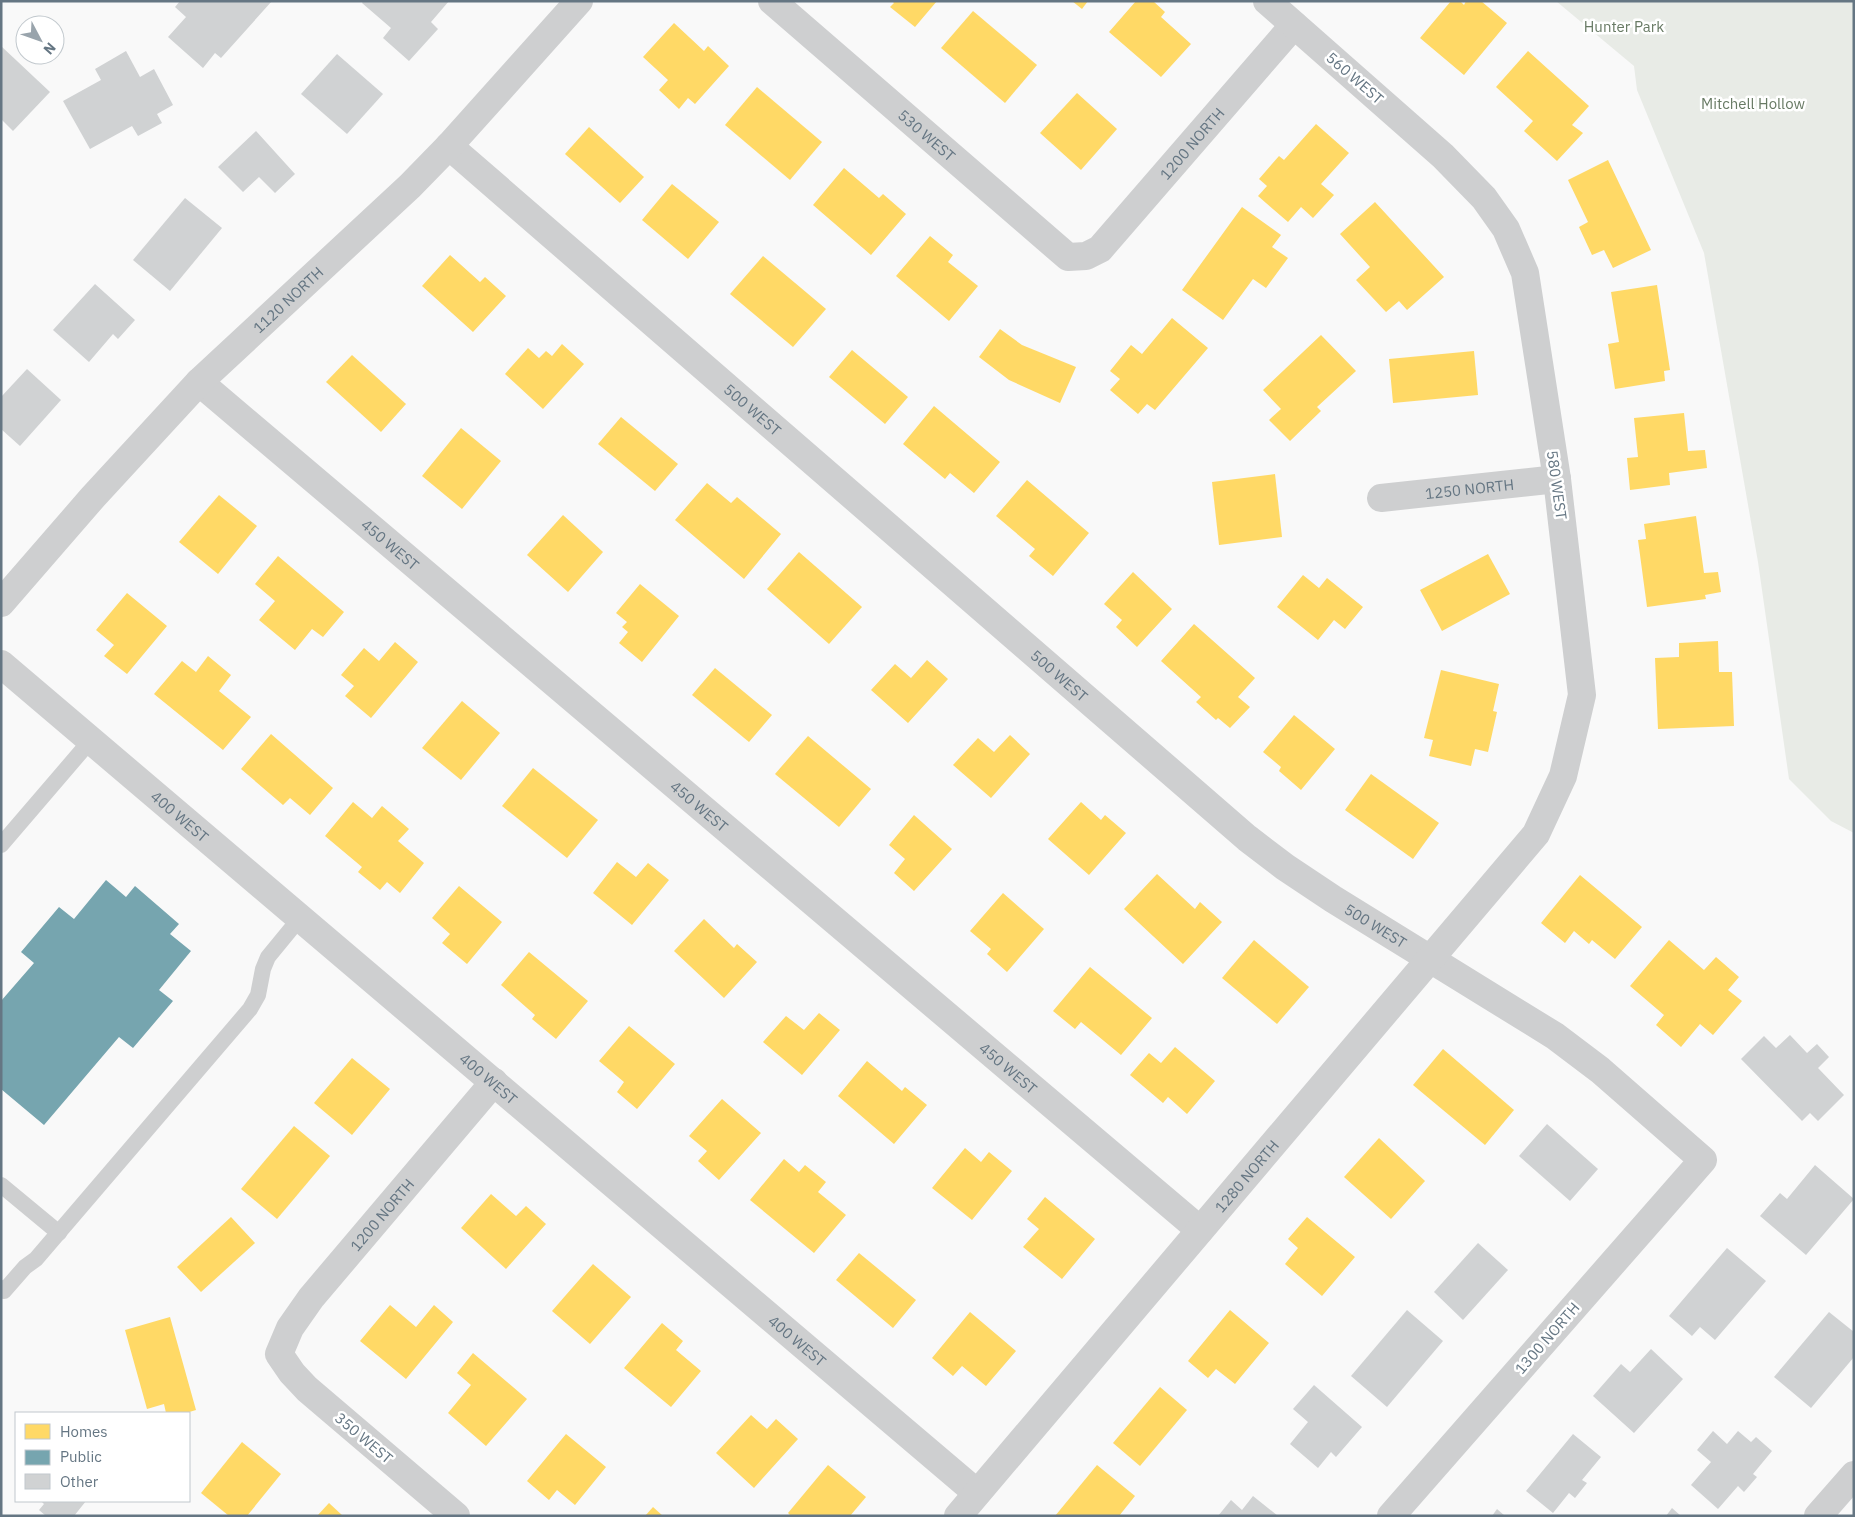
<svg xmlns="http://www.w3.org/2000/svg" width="1855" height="1517" viewBox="0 0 1855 1517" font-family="'IBM Plex Sans',sans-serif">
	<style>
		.green { fill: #e8ebe6 }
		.homes { fill: #ffd966 }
		.public { fill: #76a5af }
		.building { fill: #d0d2d3 }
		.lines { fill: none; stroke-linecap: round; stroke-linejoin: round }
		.service { stroke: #cecfd0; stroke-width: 16 }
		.minor { stroke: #cecfd0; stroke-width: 28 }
		.tertiary { stroke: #cecfd0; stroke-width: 28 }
		.labels { text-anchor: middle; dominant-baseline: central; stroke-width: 5; stroke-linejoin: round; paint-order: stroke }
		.park-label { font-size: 15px; fill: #687a64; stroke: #fff }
		.street-label { font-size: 15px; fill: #657683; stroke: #fff }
	</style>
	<rect width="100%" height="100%" fill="#f9f9f9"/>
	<polygon class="green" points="1556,1 1854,1 1854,833 1831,821 1789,779 1758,562 1704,253 1637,90 1634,66"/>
	<g class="homes">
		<polygon points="892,1 937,1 915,27 890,7 894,3"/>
		<polygon points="1072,1 1088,1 1082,9"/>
		<polygon points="1136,1 1153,1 1165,12 1161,17 1191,44 1161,77 1109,32"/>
		<polygon points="1451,1 1460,1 1464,5 1466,1 1481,1 1507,23 1464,75 1420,38"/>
		<polygon points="973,11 1037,65 1005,103 941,48"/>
		<polygon points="674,23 704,51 708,46 729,66 695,104 688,98 679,109 659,90 668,80 643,57"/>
		<polygon points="1528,51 1589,106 1572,125 1583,133 1557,161 1524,131 1533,121 1496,87"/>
		<polygon points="757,87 822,142 790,180 725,125"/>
		<polygon points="1077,93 1117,129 1081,170 1040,133"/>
		<polygon points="1316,124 1349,153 1321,184 1334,195 1313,218 1301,207 1288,222 1258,196 1267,186 1259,179 1279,156 1284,160"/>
		<polygon points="589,127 644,177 620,203 565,154"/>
		<polygon points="1608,160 1651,250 1613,268 1604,250 1592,255 1579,227 1588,222 1568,180"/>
		<polygon points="844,168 879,198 883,194 906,214 871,255 813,205"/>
		<polygon points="672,184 719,222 688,259 642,220"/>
		<polygon points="1375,202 1444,277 1407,310 1399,301 1386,312 1356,280 1370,267 1340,234"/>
		<polygon points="1242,207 1281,235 1272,247 1288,258 1266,288 1253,279 1223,320 1182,290"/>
		<polygon points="930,236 953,255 948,262 978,286 949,321 896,276"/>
		<polygon points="450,255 480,282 485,277 506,296 473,332 422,286"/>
		<polygon points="763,256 826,309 793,347 730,294"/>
		<polygon points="1657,285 1670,370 1664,371 1665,381 1615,389 1608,344 1619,342 1611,292"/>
		<polygon points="1172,318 1208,348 1155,410 1147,404 1138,414 1110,390 1120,379 1110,371 1131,345 1142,354"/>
		<polygon points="1000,329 1022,345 1076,367 1060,403 1009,380 979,357"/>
		<polygon points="1321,335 1356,371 1317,407 1321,411 1290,441 1269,420 1281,409 1263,390"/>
		<polygon points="562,344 584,364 543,409 505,374 528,348 539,358 546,351 552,356"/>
		<polygon points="852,350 908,397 885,424 829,377"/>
		<polygon points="1474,351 1478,395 1393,403 1389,359"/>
		<polygon points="352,355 406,404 381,432 326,382"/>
		<polygon points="934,406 1000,462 974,493 950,473 945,479 903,444"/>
		<polygon points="1684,413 1688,451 1705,450 1707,468 1669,473 1670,485 1630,490 1627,458 1638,457 1634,418"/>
		<polygon points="621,417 678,464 655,491 598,444"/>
		<polygon points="461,428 501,461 462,509 422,476"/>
		<polygon points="1275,474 1282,537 1219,545 1212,482"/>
		<polygon points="1027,480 1089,533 1053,576 1029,556 1035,549 996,516"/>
		<polygon points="707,483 731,503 737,497 781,534 744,579 675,520"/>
		<polygon points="219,495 257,526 218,574 179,542"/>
		<polygon points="563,515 603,552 568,592 527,555"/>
		<polygon points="1696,516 1704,573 1718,572 1721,592 1705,595 1706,599 1647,607 1638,540 1646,539 1644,524"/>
		<polygon points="799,552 862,607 829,644 767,589"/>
		<polygon points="1488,554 1510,594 1442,631 1420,590"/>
		<polygon points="278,556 344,612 323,637 312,629 295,650 259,620 275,601 255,584"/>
		<polygon points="1133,572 1172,609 1137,647 1116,627 1122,620 1104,604"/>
		<polygon points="1303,575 1319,588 1327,578 1363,607 1345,629 1334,620 1318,640 1277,607"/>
		<polygon points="640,584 679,616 642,662 619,643 628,632 622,627 627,622 616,613"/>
		<polygon points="127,593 167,626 127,674 104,656 114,645 96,630"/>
		<polygon points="1194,624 1255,678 1238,697 1250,707 1230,728 1218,718 1216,720 1196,702 1201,697 1161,661"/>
		<polygon points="1718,641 1719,672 1732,672 1734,726 1658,729 1655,658 1679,657 1679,643"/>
		<polygon points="395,642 418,662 371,718 345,696 354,686 341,675 364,648 379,661"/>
		<polygon points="208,656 231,675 219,691 251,717 223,750 154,694 182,661 196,672"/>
		<polygon points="927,660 948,679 908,723 871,690 895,664 911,678"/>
		<polygon points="715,668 772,715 749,742 692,695"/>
		<polygon points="1441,670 1499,684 1493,711 1497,712 1488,752 1475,749 1471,766 1429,756 1433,740 1424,738"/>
		<polygon points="462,701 500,733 461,780 422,748"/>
		<polygon points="1294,715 1335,749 1301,790 1279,771 1281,767 1263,752"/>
		<polygon points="271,734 333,788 310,815 290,798 283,805 241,769"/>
		<polygon points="1010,735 1030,754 991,798 953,765 978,738 994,752"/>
		<polygon points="808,736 871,789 839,827 775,774"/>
		<polygon points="533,768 598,820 567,858 502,806"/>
		<polygon points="1371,774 1439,823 1413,859 1345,810"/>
		<polygon points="353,802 372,818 382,806 409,829 398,841 424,863 400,893 387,882 380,890 358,872 362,867 325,836"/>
		<polygon points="1081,802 1101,820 1105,815 1126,833 1089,875 1048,839"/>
		<polygon points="914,815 952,849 914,891 894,873 905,859 889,845"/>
		<polygon points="617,862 636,877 648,863 669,880 632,925 593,893"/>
		<polygon points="1157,874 1195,909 1200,902 1222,922 1183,964 1124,909"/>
		<polygon points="1580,875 1642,927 1615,959 1592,940 1589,944 1574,931 1565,943 1541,923"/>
		<polygon points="459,886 502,922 467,964 442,943 450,934 432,918"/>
		<polygon points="1003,893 1044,929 1007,972 987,954 991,949 970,931"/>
		<polygon points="704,919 734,948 737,944 757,962 724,998 674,951"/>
		<polygon points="1254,940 1309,987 1277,1024 1222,978"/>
		<polygon points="1669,940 1704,970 1716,957 1739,977 1728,990 1742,1001 1713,1035 1700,1024 1681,1047 1656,1025 1664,1015 1630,986"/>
		<polygon points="529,952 588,1001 556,1039 532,1019 535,1015 501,985"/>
		<polygon points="1090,967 1152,1018 1121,1055 1081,1022 1075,1029 1053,1011"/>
		<polygon points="819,1013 840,1030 802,1075 763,1042 786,1016 804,1030"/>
		<polygon points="629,1026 675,1064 637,1109 617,1092 624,1082 599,1061"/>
		<polygon points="1175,1047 1215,1081 1187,1114 1168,1097 1163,1103 1130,1075 1149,1053 1161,1063"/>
		<polygon points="1443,1049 1514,1110 1485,1145 1413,1085"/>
		<polygon points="352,1058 390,1089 352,1135 314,1103"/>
		<polygon points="867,1061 902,1091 905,1087 927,1105 894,1144 838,1096"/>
		<polygon points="722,1099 761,1133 719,1180 698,1161 707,1151 689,1136"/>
		<polygon points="294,1126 330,1156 277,1219 241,1189"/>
		<polygon points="1379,1138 1425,1181 1391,1219 1344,1177"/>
		<polygon points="965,1148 981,1162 989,1152 1012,1171 972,1220 932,1188"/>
		<polygon points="784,1159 799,1172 805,1165 826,1182 818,1192 846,1215 814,1253 750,1200"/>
		<polygon points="491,1194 516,1216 526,1206 546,1224 506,1269 461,1228"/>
		<polygon points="1045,1197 1095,1239 1062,1279 1023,1247 1039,1229 1027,1219"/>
		<polygon points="231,1217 255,1243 201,1292 177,1267"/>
		<polygon points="1307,1217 1355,1257 1322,1296 1285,1264 1298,1248 1288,1239"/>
		<polygon points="859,1253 916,1300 893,1328 836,1280"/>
		<polygon points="593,1264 631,1297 590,1344 552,1311"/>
		<polygon points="390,1305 416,1327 434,1305 453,1322 406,1379 360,1341"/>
		<polygon points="1230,1310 1269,1343 1235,1384 1216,1369 1208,1378 1188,1361"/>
		<polygon points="970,1312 1016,1351 986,1386 962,1366 953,1376 932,1358"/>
		<polygon points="170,1317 196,1410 186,1413 166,1413 164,1404 147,1409 125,1330"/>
		<polygon points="662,1323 683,1341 676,1350 701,1371 671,1407 624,1368"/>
		<polygon points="473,1353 527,1399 486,1446 448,1413 471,1385 457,1373"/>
		<polygon points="1160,1387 1187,1410 1140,1466 1113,1443"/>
		<polygon points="751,1415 767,1429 776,1419 798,1439 754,1488 716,1453"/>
		<polygon points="566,1434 606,1467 575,1505 557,1490 549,1500 527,1481"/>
		<polygon points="242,1442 281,1474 247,1516 229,1516 201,1493"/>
		<polygon points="828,1465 866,1497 850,1516 791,1516 788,1513"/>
		<polygon points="1097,1465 1135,1496 1119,1516 1055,1516"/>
		<polygon points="329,1503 343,1516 317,1516"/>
		<polygon points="653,1507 663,1516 645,1516"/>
	</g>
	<polygon class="public" points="106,880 126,897 135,886 179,924 170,934 191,951 159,990 173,1001 133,1048 119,1037 44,1125 1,1089 1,1001 34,963 21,952 59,907 74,919"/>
	<g class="building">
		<polygon points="180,1 272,1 221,58 215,53 203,68 168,37 186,17 175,7"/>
		<polygon points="363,1 449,1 431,22 438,29 409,61 383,38 391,28 362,3"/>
		<polygon points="1,46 50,92 13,131 1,119"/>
		<polygon points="126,51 140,77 154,69 173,105 157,114 162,123 138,136 132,126 90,149 63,101 101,80 95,69"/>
		<polygon points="337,54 383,94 347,134 301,94"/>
		<polygon points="256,131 295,174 275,193 259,177 243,192 218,167"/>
		<polygon points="185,198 222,228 170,291 133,260"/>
		<polygon points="95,284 135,320 118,339 113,334 89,362 53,330"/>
		<polygon points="27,369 61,400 20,446 1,429 1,397"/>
		<polygon points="1790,1035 1807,1053 1817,1044 1829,1057 1818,1068 1844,1095 1818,1121 1810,1113 1802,1121 1741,1059 1764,1036 1776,1048"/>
		<polygon points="1547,1124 1598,1169 1570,1201 1519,1156"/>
		<polygon points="1815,1165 1854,1199 1806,1255 1760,1216 1780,1193 1787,1199"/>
		<polygon points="1478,1243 1508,1270 1463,1320 1434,1292"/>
		<polygon points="1727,1248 1766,1281 1715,1340 1700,1327 1692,1336 1669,1316"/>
		<polygon points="1407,1310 1443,1341 1387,1407 1351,1376"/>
		<polygon points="1829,1312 1854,1332 1854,1357 1811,1408 1774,1377"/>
		<polygon points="1651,1349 1683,1379 1634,1433 1593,1396 1621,1364 1630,1372"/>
		<polygon points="1314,1385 1362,1427 1336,1457 1331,1452 1318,1468 1290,1444 1308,1422 1293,1409"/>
		<polygon points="1713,1431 1727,1444 1738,1431 1751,1442 1756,1437 1772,1451 1753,1474 1757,1477 1744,1492 1738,1486 1718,1509 1691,1485 1711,1462 1697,1450"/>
		<polygon points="1573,1434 1601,1457 1582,1480 1587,1483 1575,1498 1569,1493 1553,1513 1526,1491"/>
		<polygon points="1253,1496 1278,1516 1218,1516 1231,1500 1242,1510"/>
		<polygon points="41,1501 86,1501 74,1516 46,1516 39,1510 44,1504"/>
		<polygon points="1672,1508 1681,1516 1666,1516"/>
		<polygon points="1497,1509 1505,1516 1492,1516"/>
	</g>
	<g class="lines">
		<g class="service">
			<polyline points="1,845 91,740"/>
			<polyline points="1,1185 59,1233"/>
			<polyline points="1,1288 4,1291 25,1267 36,1259 250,1009 258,995 263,969 268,957 300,918"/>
		</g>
		<g class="minor">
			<path id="s1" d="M 772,1 L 1068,257 L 1086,256 L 1100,249 L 1294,25"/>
			<path id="s2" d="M 449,146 L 1247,838 L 1285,867 L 1333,899 L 1555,1036 L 1600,1070 L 1703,1160 L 1391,1516"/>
			<path id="s3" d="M 199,382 L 1200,1230"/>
			<path id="s4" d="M 1381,498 L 1557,479"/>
			<path id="s5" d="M 1,664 L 977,1493"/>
			<path id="s6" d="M 456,1516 L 307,1389 L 292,1373 L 279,1354 L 290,1328 L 311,1298 L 494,1082"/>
			<path id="s7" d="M 958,1516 L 1536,834 L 1563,776 L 1582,695 L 1557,479 L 1525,273 L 1506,229 L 1484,198 L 1443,156 L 1267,1"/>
			<polyline points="1818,1516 1854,1475"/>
		</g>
		<path class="tertiary" id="s8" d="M 1,603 L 93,497 L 199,382 L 410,186 L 449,146 L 579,1"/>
	</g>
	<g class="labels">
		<g class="park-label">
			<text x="1624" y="26">Hunter Park</text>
			<text x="1753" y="103">Mitchell Hollow</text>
		</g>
		<g class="street-label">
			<text transform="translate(1355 78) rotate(41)">560 WEST</text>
			<text stroke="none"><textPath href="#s1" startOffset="205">530 WEST</textPath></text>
			<text stroke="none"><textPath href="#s1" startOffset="565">1200 NORTH</textPath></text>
			<text stroke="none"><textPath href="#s8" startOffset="418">1120 NORTH</textPath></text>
			<text stroke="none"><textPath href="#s2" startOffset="402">500 WEST</textPath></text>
			<text transform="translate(1557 485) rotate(82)">580 WEST</text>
			<text stroke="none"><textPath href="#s4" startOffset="89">1250 NORTH</textPath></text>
			<text stroke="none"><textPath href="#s3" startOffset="251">450 WEST</textPath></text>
			<text stroke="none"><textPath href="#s2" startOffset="808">500 WEST</textPath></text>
			<text stroke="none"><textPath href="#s3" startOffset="656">450 WEST</textPath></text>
			<text stroke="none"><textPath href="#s5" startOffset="235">400 WEST</textPath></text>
			<text stroke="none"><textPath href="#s2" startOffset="1212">500 WEST</textPath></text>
			<text stroke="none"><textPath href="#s3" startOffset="1061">450 WEST</textPath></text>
			<text stroke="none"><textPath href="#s5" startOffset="640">400 WEST</textPath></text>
			<text stroke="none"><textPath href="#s7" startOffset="446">1280 NORTH</textPath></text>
			<text stroke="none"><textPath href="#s6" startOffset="415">1200 NORTH</textPath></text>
			<text transform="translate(1547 1338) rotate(-49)">1300 NORTH</text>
			<text stroke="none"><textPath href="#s5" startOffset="1045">400 WEST</textPath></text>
			<text transform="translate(364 1438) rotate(40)">350 WEST</text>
		</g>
	</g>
	<rect width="1855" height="1517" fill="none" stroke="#657683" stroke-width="5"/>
	<rect x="15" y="1412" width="175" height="90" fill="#ffffff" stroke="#c1c8cd"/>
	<rect x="25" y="1424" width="25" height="15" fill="#ffd966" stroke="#c1c8cd"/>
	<text x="60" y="1437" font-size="15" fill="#657683">Homes</text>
	<rect x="25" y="1450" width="25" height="15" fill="#76a5af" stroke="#c1c8cd"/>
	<text x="60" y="1462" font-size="15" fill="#657683">Public</text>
	<rect x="25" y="1474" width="25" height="15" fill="#d0d2d3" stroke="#c1c8cd"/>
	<text x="60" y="1487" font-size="15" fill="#657683">Other</text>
	<g transform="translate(40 40) rotate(131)"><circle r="24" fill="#ffffff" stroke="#c1c8cd"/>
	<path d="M0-4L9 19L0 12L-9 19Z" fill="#99a4ac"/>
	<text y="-8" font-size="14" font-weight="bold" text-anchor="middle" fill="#657683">N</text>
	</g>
</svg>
